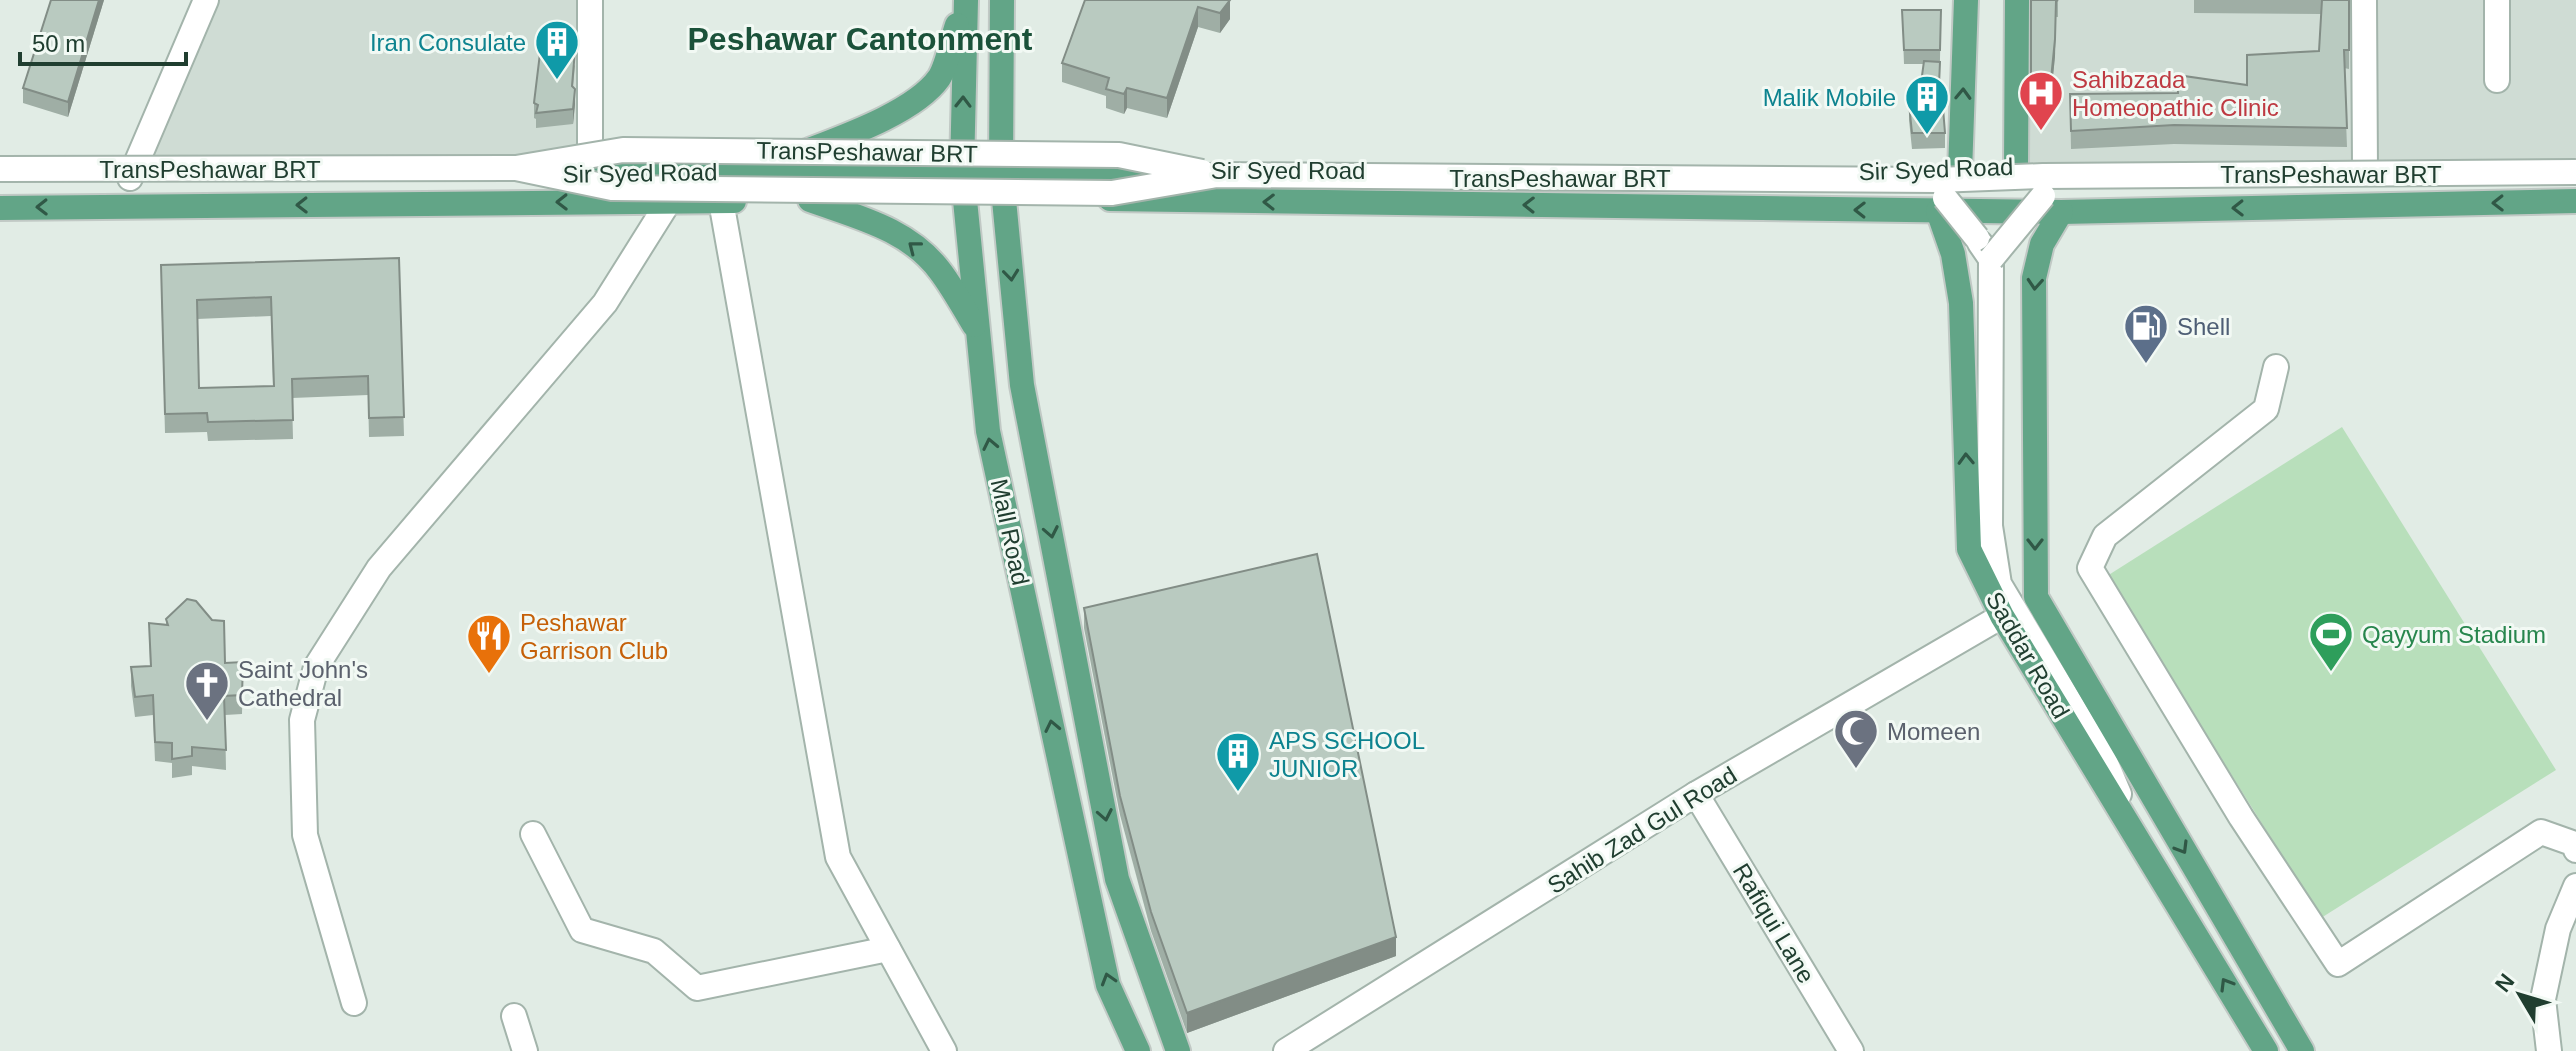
<svg xmlns="http://www.w3.org/2000/svg" width="2576" height="1051" viewBox="0 0 2576 1051" font-family="Arial,sans-serif">
	<style>
		.built { fill: #cfdcd4 }
		.green { fill: #b8dfbb }
		.lines { fill: none; stroke-linecap: round; stroke-linejoin: round }
		.minor-casing { stroke: #a3b4ab; stroke-width: 28 }
		.major-casing { stroke: #c1c9c5; stroke-width: 28 }
		.minor { stroke: #fff; stroke-width: 24 }
		.major { stroke: #62a587; stroke-width: 24 }
		.minor-bridge-casing { stroke: #a3b4ab; stroke-width: 28; stroke-linecap: butt }
		.minor-bridge { stroke: #fff; stroke-width: 24 }
		.wall { fill: #9faea5; fill-rule: evenodd }
		.shaded-wall { fill: #828d86 }
		.building { fill: #b9cac0; stroke: #828d86; stroke-width: 2; fill-rule: evenodd }
		.oneway { stroke: #305846 }
		.labels { text-anchor: middle; dominant-baseline: central; stroke-width: 6; stroke-linejoin: round; paint-order: stroke }
		.culture-label { font-size: 24px; fill: #0d838f; stroke: #f2f9f4; text-anchor: end }
		.health-label { font-size: 24px; fill: #be3a42; stroke: #f2f9f4; text-anchor: start }
		.street-label { font-size: 24px; fill: #203e30; stroke: #f2f9f4 }
		.service-label { font-size: 24px; fill: #4e5e75; stroke: #f2f9f4; text-anchor: start }
		.food-label { font-size: 24px; fill: #c56008; stroke: #f2f9f4; text-anchor: start }
		.leisure-label { font-size: 24px; fill: #27864d; stroke: #f2f9f4; text-anchor: start }
		.worship-label { font-size: 24px; fill: #5b616d; stroke: #f2f9f4; text-anchor: start }
		.district-label { font-size: 32px; font-weight: bold; fill: #1b523a; stroke: #f2f9f4 }
	</style>
	<rect width="100%" height="100%" fill="#e1ece5"/>
	<g class="built">
		<polygon points="206,0 590,0 590,173 130,178"/>
		<polygon points="2015,0 2576,0 2576,162 2016,166"/>
	</g>
	<polygon class="green" points="2342,427 2556,770 2321,918 2107,576"/>
	<g class="lines">
		<g class="minor-casing">
			<g id="minor">
				<polyline points="2364,0 2365,169"/>
				<polyline points="2497,0 2497,80"/>
				<polyline points="590,173 590,0"/>
				<polyline points="130,178 206,0"/>
				<polyline points="721,201 838,857 944,1051"/>
				<polyline points="1980,243 1991,259 1990,526 1999,584 2104,759 2119,794"/>
				<polyline points="2276,367 2266,409 2105,536 2090,568 2241,817 2338,964 2541,832 2575,844 2576,850"/>
				<polyline points="1696,794 1851,1051"/>
				<polyline points="533,834 582,930 654,951 697,988 888,949"/>
				<polyline points="354,1003 305,835 302,720 316,667 379,568 605,303 669,201"/>
				<polyline points="514,1016 525,1051"/>
				<polyline points="1286,1051 1696,794 2002,616"/>
				<polyline points="2549,1051 2543,999 2558,929 2576,886"/>
			</g>
		</g>
		<g class="major-casing">
			<g id="major">
				<polyline points="966,0 962,170 988,431 1108,985 1138,1051"/>
				<polyline points="1002,0 1001,169 1022,385 1117,879 1178,1051"/>
				<path d="M 804,152 C 843,137 915,112 939,78 C 947,66 952,39 957,25"/>
				<polyline points="2016,166 2017,0"/>
				<polyline points="1960,172 1966,0"/>
				<polyline points="570,174 1162,170"/>
				<polyline points="1110,199 2061,212 2576,201"/>
				<path d="M 810,200 C 857,217 909,229 940,271 C 953,288 963,307 974,325"/>
				<polyline points="0,208 734,201"/>
				<polyline points="1938,211 1953,254 1961,303 1969,549 2002,616 2266,1051"/>
				<polyline points="2061,212 2042,244 2034,278 2036,597 2302,1051"/>
			</g>
		</g>
		<use href="#minor" class="minor"/>
		<use href="#major" class="major"/>
		<g class="minor-bridge-casing">
			<g id="minor-bridge">
				<polyline points="516,168 612,188 1112,193 1217,175 1937,180 2043,176 2576,172"/>
				<polyline points="0,169 516,168 623,150 1119,155 1202,172"/>
				<polyline points="1945,198 1977,238"/>
				<polyline points="1991,259 2043,196"/>
			</g>
		</g>
		<use href="#minor-bridge" class="minor-bridge"/>
	</g>
	<g class="wall">
		<polygon points="51,0 104,0 68,117 23,103 23,88"/>
		<polygon points="1085,0 1230,0 1230,19 1220,33 1198,27 1167,118 1127,108 1124,114 1106,108 1106,96 1062,82 1062,63"/>
		<polygon points="2031,0 2058,0 2058,17 2056,17 2055,56 2050,106 2031,105"/>
		<polygon points="2194,0 2349,0 2349,69 2344,68 2347,147 2174,144 2071,149 2070,94 2177,93 2247,85 2319,51 2321,14 2194,13"/>
		<polygon points="1902,10 1941,10 1939,107 1945,133 1945,148 1912,149 1909,120 1909,104 1918,105 1924,64 1904,64"/>
		<polygon points="575,65 573,87 575,104 573,124 536,128 536,119 534,118 534,103"/>
		<path d="M 399,258 L 404,436 L 369,437 L 368,395 L 292,398 L 293,439 L 208,441 L 207,432 L 165,433 L 161,284 ZM 271,316 L 273,386 L 199,388 L 197,319 Z"/>
		<polygon points="1084,608 1396,956 1187,1033 1151,931 1120,815 1084,628"/>
		<polygon points="166,619 225,663 243,662 242,714 225,715 226,770 192,766 192,775 172,778 172,763 155,761 153,715 135,717 131,686 131,667 150,666 149,623 166,624"/>
	</g>
	<g class="shaded-wall">
		<polygon points="99,0 104,0 68,117 68,102"/>
		<polygon points="1230,0 1230,19 1220,33 1220,13"/>
		<polygon points="2056,1 2055,56 2050,106 2050,89"/>
		<polygon points="1198,7 1198,27 1167,118 1167,98"/>
		<polygon points="1127,88 1127,108 1124,114 1124,94"/>
		<polygon points="575,89 575,104 573,124 573,109"/>
		<polygon points="1396,937 1396,956 1187,1033 1187,1013"/>
	</g>
	<g class="building">
		<polygon points="51,0 99,0 68,102 23,88"/>
		<polygon points="1085,0 1230,0 1220,13 1198,7 1167,98 1127,88 1124,94 1106,89 1109,78 1062,63"/>
		<polygon points="2031,0 2058,0 2056,1 2055,39 2050,89 2031,89"/>
		<polygon points="2322,0 2349,0 2349,50 2344,50 2347,128 2174,125 2071,131 2070,94 2178,93 2177,75 2247,85 2247,55 2319,51"/>
		<polygon points="1902,10 1941,10 1940,50 1904,50"/>
		<polygon points="541,45 575,50 572,86 575,89 573,109 536,113 538,105 534,103"/>
		<polygon points="1924,61 1940,62 1938,107 1943,108 1945,133 1912,133 1909,104 1918,105"/>
		<path d="M 399,258 L 404,417 L 369,418 L 368,376 L 292,379 L 293,420 L 208,422 L 207,413 L 165,414 L 161,265 ZM 271,297 L 274,386 L 199,388 L 197,300 Z"/>
		<polygon points="1317,554 1396,937 1187,1013 1151,912 1120,796 1084,608"/>
		<polygon points="187,599 196,601 212,620 224,621 225,663 243,662 242,695 224,696 226,750 192,747 192,756 172,759 172,743 155,742 153,695 135,697 131,667 151,666 149,623 168,625 166,619"/>
	</g>
	<defs><path id="oneway-chevron" d="M-2-3.5L2.5 0L-2 3.5" fill="none" stroke-width="1.6" stroke-linecap="round" stroke-linejoin="round" transform="scale(2)"/></defs>
	<g class="oneway">
		<use href="#oneway-chevron" transform="translate(1963 94) rotate(-88)"/>
		<use href="#oneway-chevron" transform="translate(963 102) rotate(-89)"/>
		<use href="#oneway-chevron" transform="translate(562 202) rotate(179)"/>
		<use href="#oneway-chevron" transform="translate(1269 202) rotate(-179)"/>
		<use href="#oneway-chevron" transform="translate(2498 203) rotate(179)"/>
		<use href="#oneway-chevron" transform="translate(302 205) rotate(179)"/>
		<use href="#oneway-chevron" transform="translate(1529 205) rotate(-179)"/>
		<use href="#oneway-chevron" transform="translate(42 207) rotate(179)"/>
		<use href="#oneway-chevron" transform="translate(2238 208) rotate(179)"/>
		<use href="#oneway-chevron" transform="translate(1860 210) rotate(-179)"/>
		<use href="#oneway-chevron" transform="translate(914 247) rotate(-142)"/>
		<use href="#oneway-chevron" transform="translate(1011 275) rotate(84)"/>
		<use href="#oneway-chevron" transform="translate(2035 284) rotate(94)"/>
		<use href="#oneway-chevron" transform="translate(990 444) rotate(-102)"/>
		<use href="#oneway-chevron" transform="translate(1966 459) rotate(-92)"/>
		<use href="#oneway-chevron" transform="translate(1051 532) rotate(79)"/>
		<use href="#oneway-chevron" transform="translate(2035 544) rotate(90)"/>
		<use href="#oneway-chevron" transform="translate(1052 726) rotate(-102)"/>
		<use href="#oneway-chevron" transform="translate(1105 815) rotate(79)"/>
		<use href="#oneway-chevron" transform="translate(2182 848) rotate(59)"/>
		<use href="#oneway-chevron" transform="translate(1108 979) rotate(-107)"/>
		<use href="#oneway-chevron" transform="translate(2226 984) rotate(-121)"/>
	</g>
	<defs>
		<g id="building-pin" transform="scale(2.3)"><path d="M0 17L-7.5 6A9.5 9.5 0 1 1 7.5 6Z" fill="#0f9aa8" stroke="#f2f9f4"/><path d="M-4-6H4V6H1V3H-1V6H-4ZM-2.5-4.3h1.7v1.8h-1.7ZM.8-4.3h1.7v1.8H.8ZM-2.5-1h1.7V.8h-1.7ZM.8-1h1.7V.8H.8Z" fill="#fff"/></g>
		<g id="hospital-pin" transform="scale(2.3)"><path d="M0 17L-7.5 6A9.5 9.5 0 1 1 7.5 6Z" fill="#e0444e" stroke="#f2f9f4"/><path d="M-5-5h3v3.5h4V-5h3V5h-3V1.5h-4V5h-3Z" fill="#fff"/></g>
		<g id="fuel-pin" transform="scale(2.3)"><path d="M0 17L-7.5 6A9.5 9.5 0 1 1 7.5 6Z" fill="#5c6f8a" stroke="#f2f9f4"/><path d="M-5.5-6h7V0h2V4h1.3V-2.5L3-4.5l.8-.8L6-3V5H2.5V1h-1V6h-7ZM-4.2-4.7v3.2H.2V-4.7Z" fill="#fff"/></g>
		<g id="stadium-pin" transform="scale(2.3)"><path d="M0 17L-7.5 6A9.5 9.5 0 1 1 7.5 6Z" fill="#2e9e5b" stroke="#f2f9f4"/><path d="M0-5a6.5 5 0 1 0 0 10a6.5 5 0 1 0 0-10ZM-3.5-1.8h7v3.6h-7Z" fill="#fff"/></g>
		<g id="restaurant-pin" transform="scale(2.3)"><path d="M0 17L-7.5 6A9.5 9.5 0 1 1 7.5 6Z" fill="#e8710a" stroke="#f2f9f4"/><path d="M-5-6h1v4h1v-4h1v4h1v-4h1v5L-1.5 .5V6h-2V.5L-5-1ZM5-6V6H3V1.5H1.5Q1.5-4 5-6Z" fill="#fff"/></g>
		<g id="church-pin" transform="scale(2.3)"><path d="M0 17L-7.5 6A9.5 9.5 0 1 1 7.5 6Z" fill="#6b7280" stroke="#f2f9f4"/><path d="M-1.2-6h2.4v3.5h3.3v2.4h-3.3V6h-2.4V-.1h-3.3v-2.4h3.3Z" fill="#fff"/></g>
		<g id="mosque-pin" transform="scale(2.3)"><path d="M0 17L-7.5 6A9.5 9.5 0 1 1 7.5 6Z" fill="#6b7280" stroke="#f2f9f4"/><path d="M3.5-4.9A6 6 0 1 0 3.5 4.9A5 5 0 1 1 3.5-4.9Z" fill="#fff"/></g>
	</defs>
	<g fill-rule="evenodd">
		<use href="#building-pin" x="557" y="42"/>
		<use href="#hospital-pin" x="2041" y="93"/>
		<use href="#building-pin" x="1927" y="97"/>
		<use href="#fuel-pin" x="2146" y="326"/>
		<use href="#stadium-pin" x="2331" y="634"/>
		<use href="#restaurant-pin" x="489" y="636"/>
		<use href="#church-pin" x="207" y="683"/>
		<use href="#mosque-pin" x="1856" y="731"/>
		<use href="#building-pin" x="1238" y="754"/>
	</g>
	<g class="labels">
		<g class="culture-label">
			<text x="526" y="42">Iran Consulate</text>
			<text x="1896" y="97">Malik Mobile</text>
			<text x="1269" y="740" text-anchor="start">APS SCHOOL<tspan x="1269" dy="28">JUNIOR</tspan></text>
		</g>
		<g class="health-label">
			<text x="2072" y="79">Sahibzada<tspan x="2072" dy="28">Homeopathic Clinic</tspan></text>
		</g>
		<g class="street-label">
			<text transform="translate(867 152) rotate(1)">TransPeshawar BRT</text>
			<text x="210" y="169">TransPeshawar BRT</text>
			<text transform="translate(1936 169) rotate(-2)">Sir Syed Road</text>
			<text x="1288" y="170">Sir Syed Road</text>
			<text transform="translate(640 173) rotate(-1)">Sir Syed Road</text>
			<text x="2331" y="174">TransPeshawar BRT</text>
			<text x="1560" y="178">TransPeshawar BRT</text>
			<text transform="translate(1010 532) rotate(78)">Mall Road</text>
			<text transform="translate(2028 655) rotate(60)">Saddar Road</text>
			<text transform="translate(1642 830) rotate(-32)">Sahib Zad Gul Road</text>
			<text transform="translate(1774 923) rotate(59)">Rafiqui Lane</text>
		</g>
		<g class="service-label">
			<text x="2177" y="326">Shell</text>
		</g>
		<g class="food-label">
			<text x="520" y="622">Peshawar<tspan x="520" dy="28">Garrison Club</tspan></text>
		</g>
		<g class="leisure-label">
			<text x="2362" y="634">Qayyum Stadium</text>
		</g>
		<g class="worship-label">
			<text x="238" y="669">Saint John's<tspan x="238" dy="28">Cathedral</tspan></text>
			<text x="1887" y="731">Momeen</text>
		</g>
		<g class="district-label">
			<text x="860" y="39">Peshawar Cantonment</text>
		</g>
	</g>
	<g transform="translate(2520 995) rotate(308)" stroke="#f2f9f4" stroke-width="6" paint-order="stroke">
	<path d="M0-6L14 30L0 20L-14 30Z" fill="#203e30"/>
	<text y="-12" font-size="22" font-weight="bold" text-anchor="middle" fill="#203e30">N</text>
	</g>
	<path d="M20 52v12h166v-12" fill="none" stroke="#203e30" stroke-width="4"/>
	<text x="32" y="52" font-size="24" fill="#203e30" stroke="#f2f9f4" stroke-width="6" paint-order="stroke">50 m</text>
</svg>
